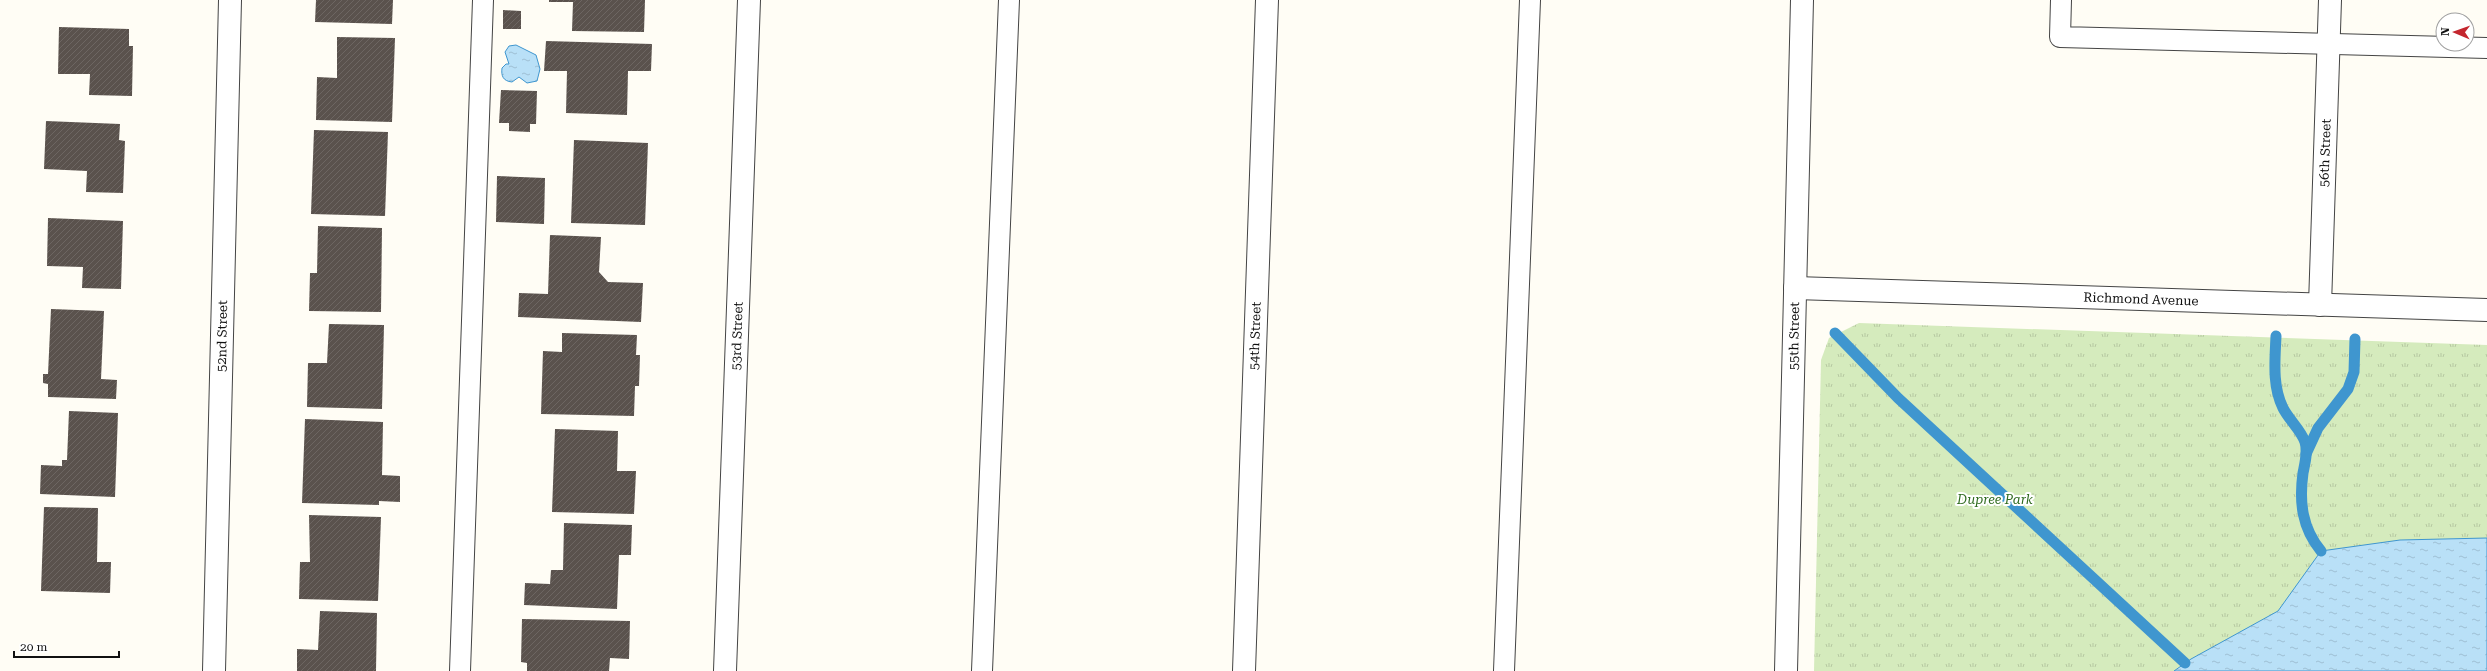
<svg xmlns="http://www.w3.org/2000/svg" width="2487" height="671" viewBox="0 0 2487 671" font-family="'Roboto Serif',serif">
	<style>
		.grass { fill: url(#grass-tufts) }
		.water { fill: url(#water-ripples); stroke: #3f96cf }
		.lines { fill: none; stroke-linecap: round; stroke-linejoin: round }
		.stream { stroke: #3f96cf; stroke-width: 11 }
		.building { fill: url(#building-hatch) }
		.service-casing { stroke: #444; stroke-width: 22 }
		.minor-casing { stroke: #444; stroke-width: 24 }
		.tertiary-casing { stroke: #444; stroke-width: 24 }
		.service { stroke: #fff; stroke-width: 20 }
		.minor { stroke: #fff; stroke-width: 22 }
		.tertiary { stroke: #fff; stroke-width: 22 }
		.labels { text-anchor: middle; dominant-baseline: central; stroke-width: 4; stroke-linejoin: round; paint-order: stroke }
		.street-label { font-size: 13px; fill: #111; stroke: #fff }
		.park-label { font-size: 13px; font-style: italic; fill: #2f6b1f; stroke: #fff }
	</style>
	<defs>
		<pattern id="grass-tufts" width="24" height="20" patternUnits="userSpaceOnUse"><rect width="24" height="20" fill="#d5ebbd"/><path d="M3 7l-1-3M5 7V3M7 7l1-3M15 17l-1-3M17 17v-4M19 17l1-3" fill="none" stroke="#b6c8a1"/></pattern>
		<pattern id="water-ripples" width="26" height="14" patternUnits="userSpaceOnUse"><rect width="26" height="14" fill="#b9e0f7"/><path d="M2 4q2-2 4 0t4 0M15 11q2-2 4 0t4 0" fill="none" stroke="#9ebfd3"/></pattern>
		<pattern id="building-hatch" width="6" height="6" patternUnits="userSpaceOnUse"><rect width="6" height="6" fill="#5a524d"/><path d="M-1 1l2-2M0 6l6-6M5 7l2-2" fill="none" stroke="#6d6662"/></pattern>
	</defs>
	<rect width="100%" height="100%" fill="#fffdf5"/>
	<polygon class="grass" points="1859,323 2487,345 2487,671 1814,671 1821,360 1829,338"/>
	<g class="water">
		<path d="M 516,45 L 536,55 L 540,69 L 537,81 L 527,83 L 519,77 L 512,82 C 503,81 501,76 502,68 L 506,64 L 509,64 L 505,52 L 509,46 Z"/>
		<polygon points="2487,538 2487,671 2174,671 2191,659 2278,611 2321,551 2400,540"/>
	</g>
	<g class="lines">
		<g class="stream">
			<polyline points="1835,333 1898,398 2185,663"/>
			<path d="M 2276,336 C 2275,360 2272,386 2283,408 C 2289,420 2301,430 2305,442 C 2308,452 2305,463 2303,473 C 2299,502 2302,528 2321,551"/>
			<polyline points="2306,454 2318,428 2348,389 2354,372 2355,339"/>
		</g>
	</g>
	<g class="building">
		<polygon points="316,0 393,0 392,24 315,22"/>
		<polygon points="549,0 645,0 644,32 572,31 573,2 549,2"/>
		<polygon points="503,10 521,11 521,29 503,29"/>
		<polygon points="59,27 129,29 129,46 133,46 132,96 89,95 90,74 58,74"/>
		<polygon points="337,37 395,38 392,122 316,120 317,77 337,78"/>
		<polygon points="546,41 652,44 651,71 628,71 627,115 566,113 567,71 544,71"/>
		<polygon points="501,90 537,91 536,124 530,124 530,132 509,131 509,123 499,123"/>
		<polygon points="46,121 120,124 119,140 125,141 123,193 86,192 87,171 44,169"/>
		<polygon points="314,130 388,132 385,216 311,214"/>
		<polygon points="574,140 648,143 645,225 571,223"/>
		<polygon points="497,176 545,178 544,224 496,222"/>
		<polygon points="48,218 123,221 121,289 82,288 83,267 47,266"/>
		<polygon points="318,226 382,228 381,312 309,311 310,273 317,273"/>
		<polygon points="550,235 601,237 599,272 608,282 643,283 641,322 518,317 519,293 548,294"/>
		<polygon points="51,309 104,311 101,379 117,380 116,399 48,397 48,384 43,383 43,374 48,374"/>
		<polygon points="329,324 384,325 382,409 307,407 308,363 327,363"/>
		<polygon points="562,333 637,335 636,355 640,355 639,386 635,386 634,416 541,414 543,351 562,352"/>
		<polygon points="69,411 118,413 115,497 40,494 41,465 62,466 62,460 67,460"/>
		<polygon points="305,419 383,422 382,475 400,476 400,502 379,501 379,505 302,503"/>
		<polygon points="555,429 618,431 617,471 636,471 634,514 552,512"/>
		<polygon points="44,507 98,508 97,562 111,562 110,593 41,591"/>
		<polygon points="309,515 381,517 378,601 299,599 300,562 310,562"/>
		<polygon points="564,523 632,525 631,555 619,555 617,609 524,605 525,583 550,584 551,570 563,570"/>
		<polygon points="320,611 377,613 376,671 297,671 297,649 318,650"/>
		<polygon points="522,619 630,621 629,659 610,658 609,671 527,671 527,663 521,662"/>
	</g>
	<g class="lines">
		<g class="service-casing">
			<g id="service">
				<polyline points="2061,0 2060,37 2487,48"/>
				<polyline points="460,671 483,0"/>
				<polyline points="982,671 1009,0"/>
				<polyline points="1504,671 1530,0"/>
			</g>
		</g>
		<g class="minor-casing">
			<g id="minor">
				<polyline points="1795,288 2487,310"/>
				<polyline points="2320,305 2330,0"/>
				<polyline points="214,671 230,0"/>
				<polyline points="725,671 749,0"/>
				<polyline points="1786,671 1802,0"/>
			</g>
		</g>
		<g class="tertiary-casing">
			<polyline id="tertiary" points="1244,671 1267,0"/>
		</g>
		<use href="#service" class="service"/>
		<use href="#minor" class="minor"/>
		<use href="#tertiary" class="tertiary"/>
	</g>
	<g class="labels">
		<g class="street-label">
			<text transform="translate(2325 153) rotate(-88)">56th Street</text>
			<text transform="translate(2141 299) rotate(2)">Richmond Avenue</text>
			<text transform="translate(222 336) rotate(-89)">52nd Street</text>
			<text transform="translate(737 336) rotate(-88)">53rd Street</text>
			<text transform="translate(1255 336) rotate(-88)">54th Street</text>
			<text transform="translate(1794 336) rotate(-89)">55th Street</text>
		</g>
		<g class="park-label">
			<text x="1995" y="499">Dupree Park</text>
		</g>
	</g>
	<g transform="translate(2455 32) rotate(272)"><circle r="19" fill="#ffffff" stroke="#a0a0a0"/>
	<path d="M0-3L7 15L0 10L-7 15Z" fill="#c4262e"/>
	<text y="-6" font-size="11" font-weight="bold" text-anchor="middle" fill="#111111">N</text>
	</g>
	<path d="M14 651v6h105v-6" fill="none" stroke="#111111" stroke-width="2"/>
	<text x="20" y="651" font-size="12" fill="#111111" stroke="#ffffff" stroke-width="3" paint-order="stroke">20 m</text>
</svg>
